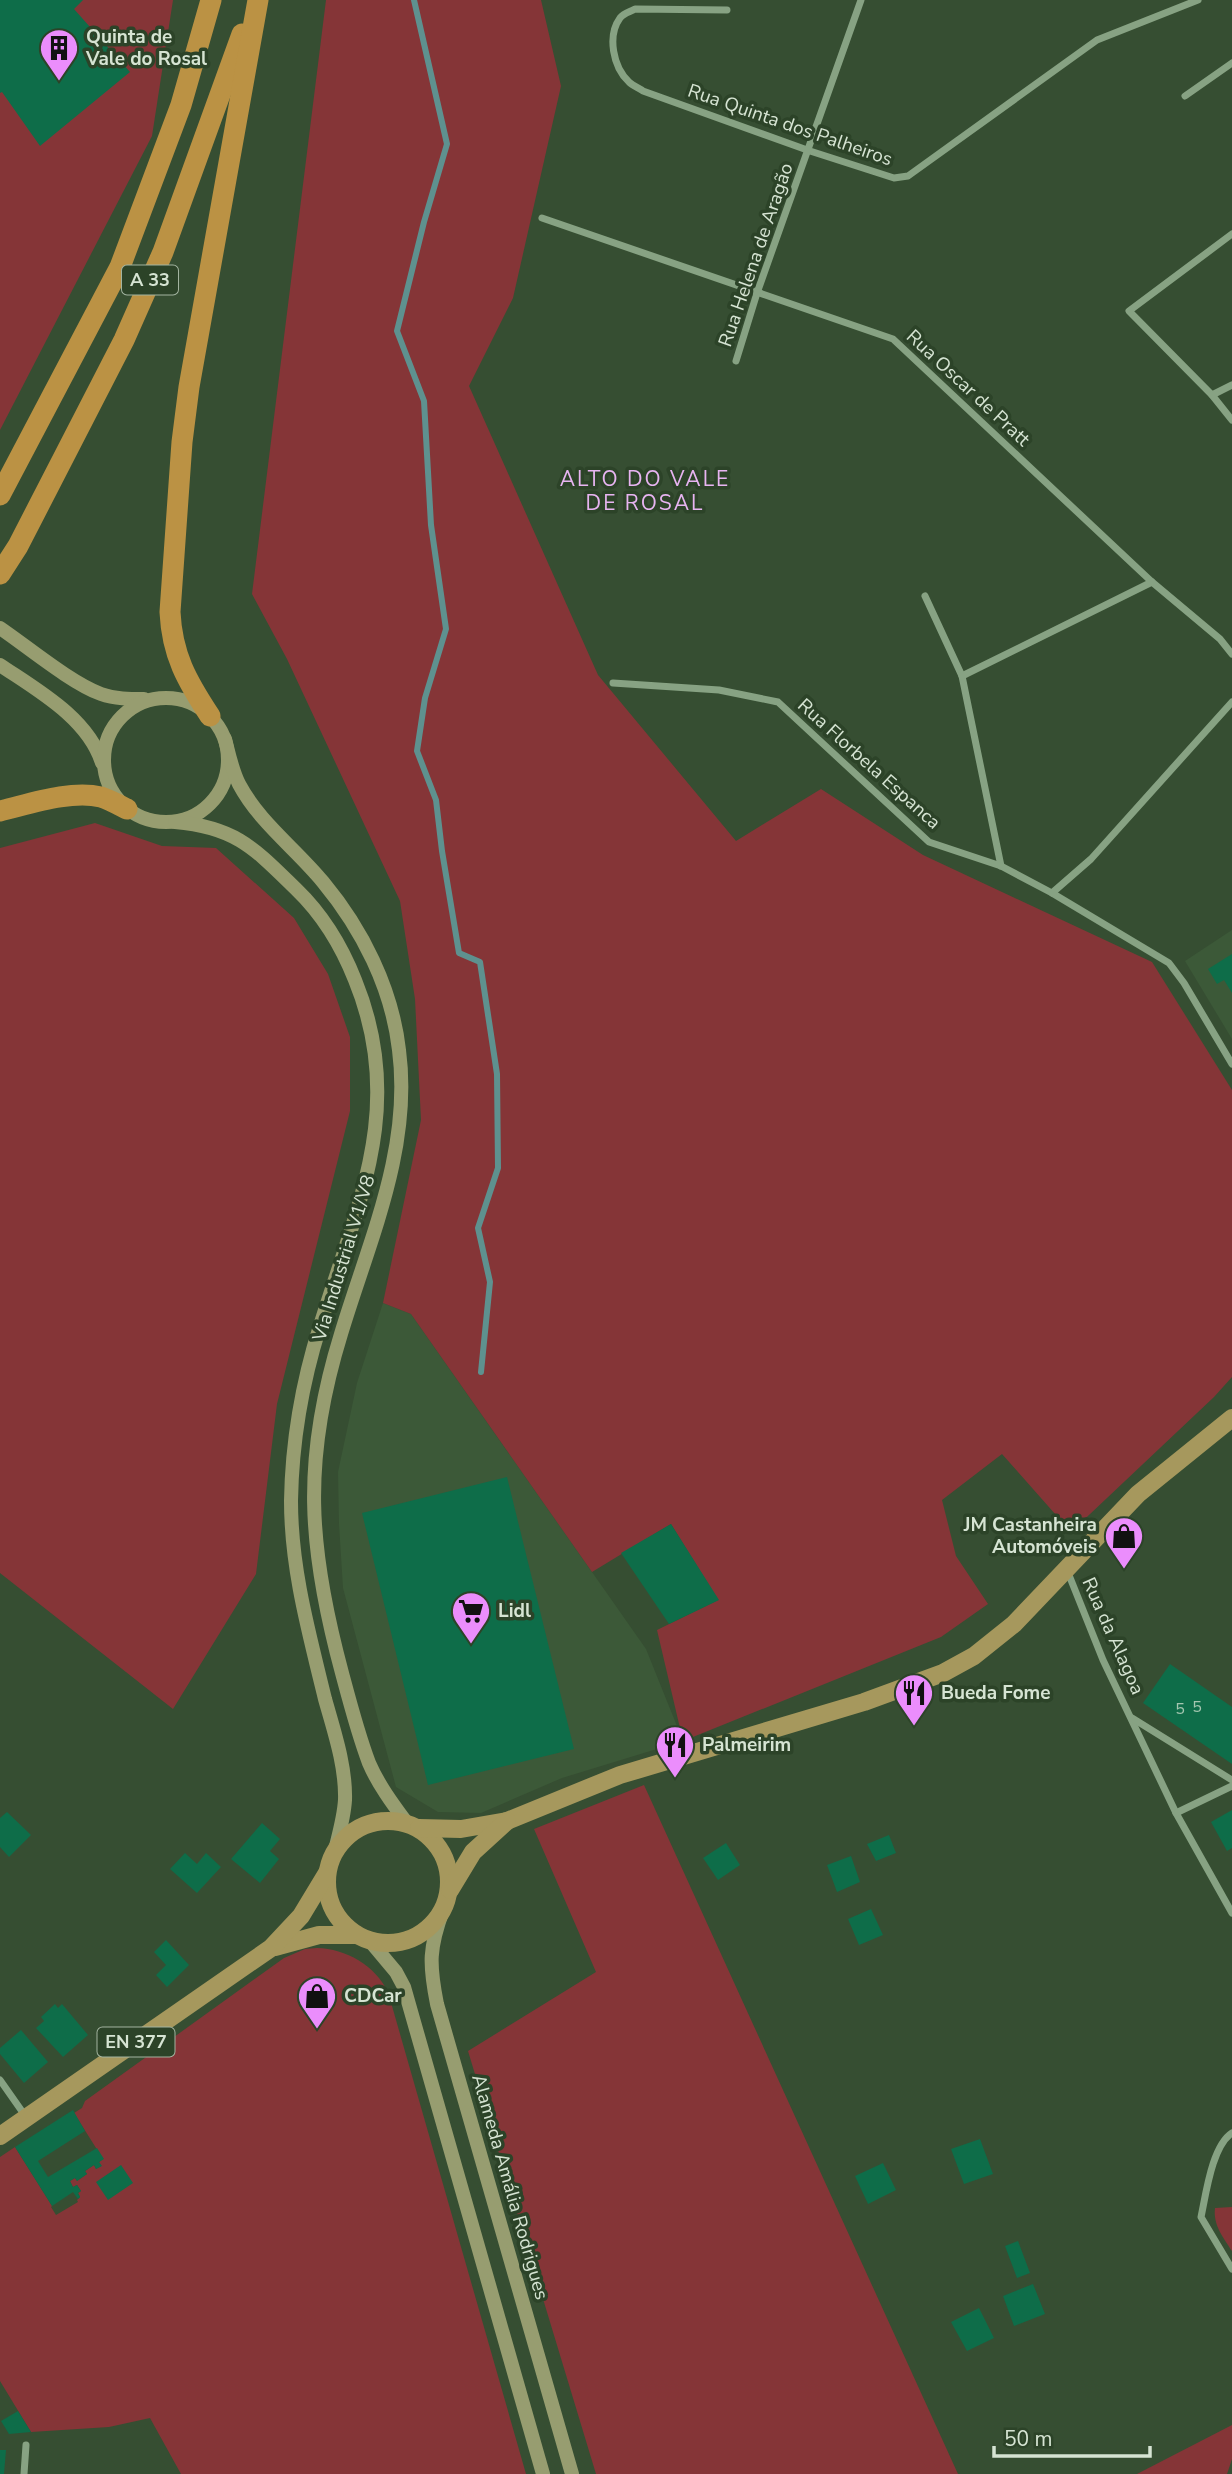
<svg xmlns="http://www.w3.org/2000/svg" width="1232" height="2474" viewBox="0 0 1232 2474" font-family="'Nunito Sans',sans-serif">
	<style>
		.built { fill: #3c5938 }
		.green { fill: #853537 }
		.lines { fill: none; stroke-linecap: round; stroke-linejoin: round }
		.stream { stroke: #5e918f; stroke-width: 6 }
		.building { fill: #0e6d49 }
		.street { stroke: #87a283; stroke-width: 7 }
		.secondary { stroke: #979d70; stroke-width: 14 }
		.primary { stroke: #a6985d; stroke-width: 18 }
		.highway { stroke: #bb9244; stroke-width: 21 }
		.labels { text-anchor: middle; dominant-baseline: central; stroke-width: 7; stroke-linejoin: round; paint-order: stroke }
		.number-label { font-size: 16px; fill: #a4c6b0 }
		.shield { fill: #2c4328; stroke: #a3b4a0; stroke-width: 2 }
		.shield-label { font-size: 18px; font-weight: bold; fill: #d6e4d3 }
		.poi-label { font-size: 19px; font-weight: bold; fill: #d6e4d3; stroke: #2c4328; text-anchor: start }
		.street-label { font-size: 19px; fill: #d6e4d3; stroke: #2c4328 }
		.neighbourhood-label { font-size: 21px; letter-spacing: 2px; fill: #e7b4f1; stroke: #2c4328 }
	</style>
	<rect width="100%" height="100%" fill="#364e32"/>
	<g class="built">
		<polygon points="1232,930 1232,1039 1185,961"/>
		<polygon points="383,1303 411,1314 646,1649 683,1741 562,1778 481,1813 438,1812 396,1787 343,1588 339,1524 338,1472 357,1383"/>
	</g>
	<g class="green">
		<polygon points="0,0 173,0 152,136 0,430"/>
		<polygon points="326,0 541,0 561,86 513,298 469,386 598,675 736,841 821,789 923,855 1152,962 1232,1090 1232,1377 1214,1397 1071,1532 1002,1454 942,1500 956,1556 988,1604 941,1637 683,1741 657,1630 718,1600 671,1524 592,1572 411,1314 383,1303 421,1120 415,999 400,901 287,659 252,594"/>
		<polygon points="95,823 162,846 216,848 294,918 328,974 350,1037 350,1111 277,1404 256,1574 173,1709 0,1573 0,848"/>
		<polygon points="644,1785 958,2474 596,2474 468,2051 596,1972 534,1829"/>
		<path d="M 317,1948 C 346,1949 375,1965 388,1992 L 526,2474 L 181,2474 L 150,2418 L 109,2427 L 31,2432 L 0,2381 L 0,2157 L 15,2147 L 52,2206 L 51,2207 L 56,2215 L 78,2202 L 77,2200 L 80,2197 L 78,2193 L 81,2191 L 77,2185 L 73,2187 L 70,2181 L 75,2178 L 77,2181 L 87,2174 L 85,2171 L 94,2165 L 96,2169 L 101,2166 L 99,2162 L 103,2159 L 74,2113 L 82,2108 L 85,2101 L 284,1958 L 305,1949 Z"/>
		<path d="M 1232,2207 L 1232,2251 C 1223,2237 1213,2225 1215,2208 Z"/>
		<polygon points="1232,2425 1232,2459 1227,2474 1137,2474"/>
	</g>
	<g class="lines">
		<polyline class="stream" points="414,0 447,144 424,222 397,331 424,401 431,525 446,629 425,698 417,751 436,800 442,851 459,953 480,962 497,1074 498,1168 478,1228 490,1282 481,1372"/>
	</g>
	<g class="building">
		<polygon points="0,0 83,0 74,9 130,72 40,146 2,92 0,93"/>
		<polygon points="1232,954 1232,993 1224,980 1217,984 1208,969"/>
		<polygon points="507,1477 574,1749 428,1785 362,1513"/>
		<polygon points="671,1524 719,1600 669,1624 621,1553"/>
		<polygon points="1170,1664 1232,1707 1232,1764 1143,1703"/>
		<polygon points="1232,1810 1232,1848 1227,1851 1211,1822"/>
		<polygon points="7,1812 31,1835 9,1857 0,1847 0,1818"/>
		<polygon points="262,1823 280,1839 270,1851 279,1859 260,1883 231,1859"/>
		<polygon points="889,1835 896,1853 876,1861 867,1844"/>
		<polygon points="726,1843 740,1865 718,1880 703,1858"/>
		<polygon points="185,1853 197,1864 206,1853 221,1867 197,1893 170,1869"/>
		<polygon points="851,1856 860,1882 837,1892 827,1865"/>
		<polygon points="871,1909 883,1935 859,1945 848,1919"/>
		<polygon points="166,1940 189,1965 167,1987 156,1975 166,1965 154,1952"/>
		<polygon points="55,2004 58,2008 62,2004 88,2035 63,2057 36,2028 44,2021 41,2017"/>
		<polygon points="21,2030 48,2062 24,2083 0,2054 0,2048"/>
		<polygon points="73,2110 85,2131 38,2161 48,2177 97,2148 104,2159 99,2162 102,2166 96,2169 94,2165 85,2171 87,2174 77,2181 75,2178 70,2181 73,2187 77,2185 81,2191 78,2193 80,2197 78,2199 73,2192 52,2206 15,2147"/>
		<polygon points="980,2139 993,2174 964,2184 951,2149"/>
		<polygon points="883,2163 896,2190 868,2204 855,2176"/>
		<polygon points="121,2165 133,2183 108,2200 96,2182"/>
		<polygon points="1018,2241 1030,2273 1017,2278 1005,2246"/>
		<polygon points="1033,2284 1045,2314 1014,2326 1003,2296"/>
		<polygon points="979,2308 994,2338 967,2351 951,2322"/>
		<polygon points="18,2411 31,2432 9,2434 1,2421"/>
		<polygon points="0,2450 6,2450 4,2474 0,2474"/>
	</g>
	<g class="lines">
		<g class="street">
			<path d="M 727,10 L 635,9 C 630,12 624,13 620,18 C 607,36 613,67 629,82 C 633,86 639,88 643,91 L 810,151 L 894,178 L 908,176 L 1097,40 L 1198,0"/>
			<polyline points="1185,96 1232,63"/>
			<polyline points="542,218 893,339 1152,582 1220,639 1232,654"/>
			<polyline points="1232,234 1129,311 1212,395 1232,420"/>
			<polyline points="736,361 757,293 861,0"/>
			<polyline points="1212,395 1232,385"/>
			<polyline points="925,596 962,676 1001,866"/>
			<polyline points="962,676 1152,582"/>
			<polyline points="613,683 719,690 778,702 929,842 1001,866 1052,893 1169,963 1184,983 1232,1064"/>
			<polyline points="1052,893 1091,859 1232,702"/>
			<polyline points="1067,1570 1103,1660 1176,1813 1232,1913"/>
			<polyline points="1132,1718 1232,1780"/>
			<polyline points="1176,1813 1232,1786"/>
			<polyline points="0,2080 26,2117"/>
			<path d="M 1232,2133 C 1212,2146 1206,2194 1201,2217 L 1232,2269"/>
			<polyline points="24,2474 26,2445"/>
		</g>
		<g class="secondary">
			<path d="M 0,628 C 28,647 71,683 101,694 C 115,699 130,699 144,699"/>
			<path d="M 0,665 C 37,690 88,718 102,763"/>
			<circle cx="166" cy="760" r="62"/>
			<path d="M 225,739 C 229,755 232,770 239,784 C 259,822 296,849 323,882 C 362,929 392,988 399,1050 C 412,1149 369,1241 341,1334 C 302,1460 308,1547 342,1673 C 350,1703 358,1734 369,1763 C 378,1784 392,1803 406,1822"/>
			<path d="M 175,822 C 236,827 255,849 296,889 C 322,914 342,947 355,980 C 407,1107 357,1205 320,1326 C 302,1383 292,1441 291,1501 C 291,1569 309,1633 325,1699 C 334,1731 346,1766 345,1800 C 344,1817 339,1834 335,1850"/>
			<path d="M 443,1910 C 429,1948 429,1964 437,2004 L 572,2474"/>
			<polyline points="370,1941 396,1972 404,1987 543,2474"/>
		</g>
		<g class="primary">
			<circle cx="388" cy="1882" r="61"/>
			<polyline points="419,1828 461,1829 507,1821 620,1775 864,1702 943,1673 974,1656 1014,1624 1138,1494 1232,1418"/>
			<polyline points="450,1890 473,1852 507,1821"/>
			<polyline points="275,1947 319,1935 357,1935"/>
			<polyline points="0,2136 271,1948 301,1916 327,1873"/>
		</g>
		<g class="highway">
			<polyline points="0,495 120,267 181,105 211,0"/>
			<polyline points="0,574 18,546 124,340 163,252 242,34"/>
			<path d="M 210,716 C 187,681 172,655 170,612 L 182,442 L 189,387 L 258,0"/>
			<path d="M 0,811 C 30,804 70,790 101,797 C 110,800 119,805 127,809"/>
		</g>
	</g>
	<defs>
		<g id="building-pin" transform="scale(2.0125)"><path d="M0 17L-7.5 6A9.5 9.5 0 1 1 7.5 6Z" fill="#eb8dfc" stroke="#2c4328"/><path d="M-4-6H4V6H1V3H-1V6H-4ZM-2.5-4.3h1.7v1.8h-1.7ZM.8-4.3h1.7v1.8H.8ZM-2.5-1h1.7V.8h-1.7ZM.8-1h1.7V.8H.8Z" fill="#111"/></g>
		<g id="shop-pin" transform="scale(2.0125)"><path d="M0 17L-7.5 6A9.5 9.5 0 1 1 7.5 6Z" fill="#eb8dfc" stroke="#2c4328"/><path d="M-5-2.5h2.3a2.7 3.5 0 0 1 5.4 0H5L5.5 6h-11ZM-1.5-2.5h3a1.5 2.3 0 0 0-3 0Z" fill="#111"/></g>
		<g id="supermarket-pin" transform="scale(2.0125)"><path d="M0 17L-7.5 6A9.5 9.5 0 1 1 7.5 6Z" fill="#eb8dfc" stroke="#2c4328"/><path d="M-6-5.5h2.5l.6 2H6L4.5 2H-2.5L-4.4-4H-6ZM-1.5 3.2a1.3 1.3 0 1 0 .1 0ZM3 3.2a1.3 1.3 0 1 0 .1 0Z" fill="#111"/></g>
		<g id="restaurant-pin" transform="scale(2.0125)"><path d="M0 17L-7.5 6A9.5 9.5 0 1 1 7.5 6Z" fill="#eb8dfc" stroke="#2c4328"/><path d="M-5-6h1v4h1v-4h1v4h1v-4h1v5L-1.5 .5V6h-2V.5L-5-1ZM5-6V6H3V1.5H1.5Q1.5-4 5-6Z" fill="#111"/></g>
	</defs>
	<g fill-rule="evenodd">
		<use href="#building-pin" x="59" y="48"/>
		<use href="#shop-pin" x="1124" y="1536"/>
		<use href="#supermarket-pin" x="471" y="1611"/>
		<use href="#restaurant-pin" x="914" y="1693"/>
		<use href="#restaurant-pin" x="675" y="1745"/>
		<use href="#shop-pin" x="317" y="1996"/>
	</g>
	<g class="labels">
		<g class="number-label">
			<text x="1197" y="1707">5</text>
			<text x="1180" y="1709">5</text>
		</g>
		<g class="shield">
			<rect x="122" y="265.5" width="56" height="29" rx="5"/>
			<rect x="97.5" y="2027.5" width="77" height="29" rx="5"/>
		</g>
		<g class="shield-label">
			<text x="150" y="280">A 33</text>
			<text x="136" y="2042">EN 377</text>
		</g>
		<g class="poi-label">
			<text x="86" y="37">Quinta de<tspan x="86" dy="22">Vale do Rosal</tspan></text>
			<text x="1097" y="1525" text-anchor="end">JM Castanheira<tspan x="1097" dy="22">Automóveis</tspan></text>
			<text x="498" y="1611">Lidl</text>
			<text x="941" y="1693">Bueda Fome</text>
			<text x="702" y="1745">Palmeirim</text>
			<text x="344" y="1996">CDCar</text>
		</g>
		<g class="street-label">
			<text transform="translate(790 125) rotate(19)">Rua Quinta dos Palheiros</text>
			<text transform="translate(756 255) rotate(-71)">Rua Helena de Aragão</text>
			<text transform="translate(968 388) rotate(43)">Rua Oscar de Pratt</text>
			<text transform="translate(869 764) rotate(42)">Rua Florbela Espanca</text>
			<text transform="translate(344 1258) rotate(-73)">Via Industrial V1/V8</text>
			<text transform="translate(1113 1636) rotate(66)">Rua da Alagoa</text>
			<text transform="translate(510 2187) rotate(74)">Alameda Amália Rodrigues</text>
		</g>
		<g class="neighbourhood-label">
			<text x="645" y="479">ALTO DO VALE<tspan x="645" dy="24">DE ROSAL</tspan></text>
		</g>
	</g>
	<path d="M994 2446v10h156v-10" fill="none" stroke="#d6e4d3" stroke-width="3.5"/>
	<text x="1004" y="2446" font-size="21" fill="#d6e4d3" stroke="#2c4328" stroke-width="5" paint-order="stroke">50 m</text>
</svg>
